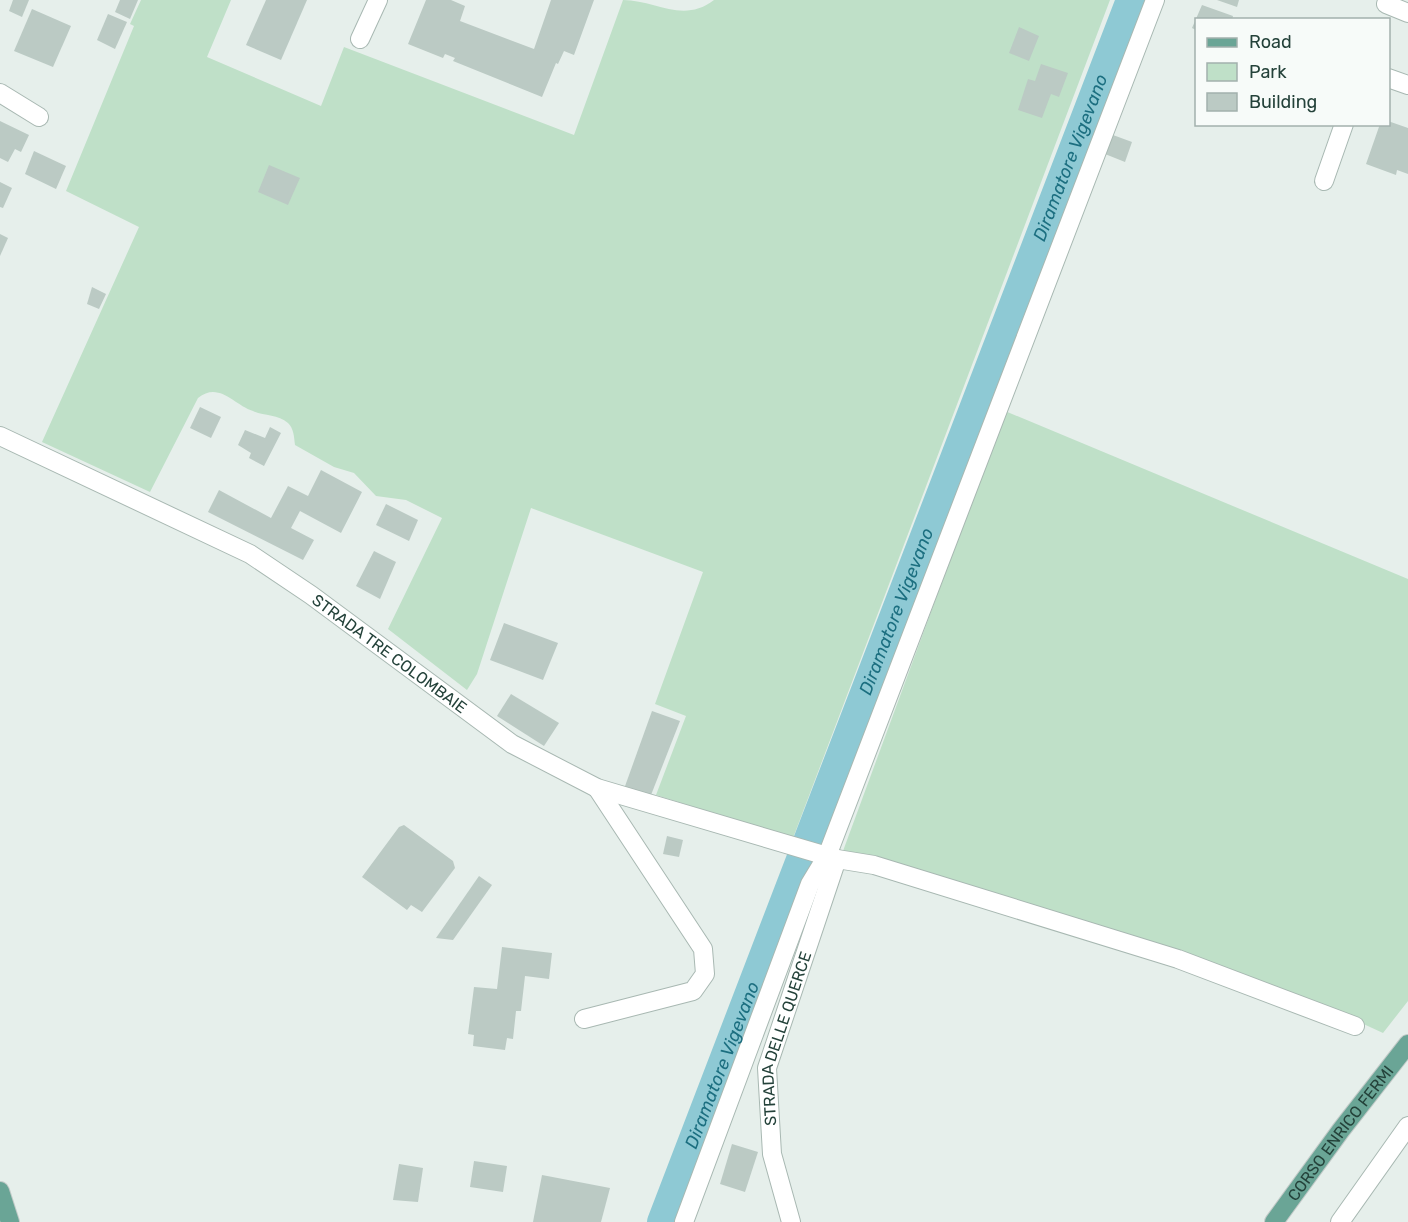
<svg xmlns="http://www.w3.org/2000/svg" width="1408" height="1222" viewBox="0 0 1408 1222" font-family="Rubik,sans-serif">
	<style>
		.green { fill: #bfe0c8 }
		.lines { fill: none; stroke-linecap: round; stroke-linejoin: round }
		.canal { stroke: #8ec9d4; stroke-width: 30 }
		.building { fill: #bbcac4 }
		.minor-casing { stroke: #a8b8b2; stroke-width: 20 }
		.major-casing { stroke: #c2cac8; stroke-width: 20 }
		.minor { stroke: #fff; stroke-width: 18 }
		.major { stroke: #6aa596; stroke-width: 18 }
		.labels { text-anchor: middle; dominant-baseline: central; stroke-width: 6; stroke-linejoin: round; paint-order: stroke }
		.street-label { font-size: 16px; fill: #24423a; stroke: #f7fbf9 }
		.water-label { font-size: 18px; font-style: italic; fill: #1c6f80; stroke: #f7fbf9 }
	</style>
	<rect width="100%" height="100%" fill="#e6efeb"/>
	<g class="green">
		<path d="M 141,0 L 231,0 L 207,57 L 321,106 L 344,47 L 574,135 L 623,0 C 655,0 683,24 714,0 L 1110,0 L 793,838 L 656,795 L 686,716 L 655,704 L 703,572 L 531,508 L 477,674 L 467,690 L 388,629 L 442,518 L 406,500 L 376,496 L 354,473 L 334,467 L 295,445 C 294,437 294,429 288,423 C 278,414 264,416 253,411 C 234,405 219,381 198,398 L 150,492 L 42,442 L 139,227 L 66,191 L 134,26 L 130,24 Z"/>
		<polygon points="1005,411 1408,579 1408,1001 1383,1033 1344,1015 881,860 843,851"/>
	</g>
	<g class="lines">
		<path class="canal" id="s1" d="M 662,1222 L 1131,0"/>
	</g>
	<g class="building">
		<polygon points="13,0 29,0 22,17 9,11"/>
		<polygon points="120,0 138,0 130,19 115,12"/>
		<polygon points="266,0 307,0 281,60 246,45"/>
		<polygon points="426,0 451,0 465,6 460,21 534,49 551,0 594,0 574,55 564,51 558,64 556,63 542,97 453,61 455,58 445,54 443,58 408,44"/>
		<polygon points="1217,0 1239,0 1237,7"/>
		<polygon points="1202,5 1233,16 1232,20 1196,20 1196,30 1192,28"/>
		<polygon points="32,9 71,26 53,67 14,51"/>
		<polygon points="108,14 127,22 115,49 97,40"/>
		<polygon points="1019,27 1039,36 1029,61 1009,53"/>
		<polygon points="1041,64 1068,73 1059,97 1051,94 1042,118 1018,110 1028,79 1035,81"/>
		<polygon points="0,121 29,135 21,152 15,149 8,162 0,158"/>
		<polygon points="1388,121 1408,128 1408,174 1397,170 1396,175 1366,164 1380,124 1388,124"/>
		<polygon points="1113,135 1132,142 1125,162 1105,154"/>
		<polygon points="34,151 66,166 56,189 25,174"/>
		<polygon points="269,165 300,178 288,205 258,192"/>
		<polygon points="0,182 12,188 3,208 0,207"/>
		<polygon points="0,234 8,238 0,256"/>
		<polygon points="92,287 106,294 99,309 87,304"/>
		<polygon points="200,407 221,417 211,438 190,428"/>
		<polygon points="270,427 281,433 264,466 249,458 251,453 238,445 245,430 265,438"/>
		<polygon points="321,470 362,492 341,533 300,511 291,528 314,540 303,560 208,512 219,490 271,518 288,486 308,496"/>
		<polygon points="386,504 418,520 409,541 376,525"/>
		<polygon points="374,551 396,562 380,599 356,586"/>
		<polygon points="504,623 558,643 543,680 490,660"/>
		<polygon points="511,694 559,723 544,746 497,716"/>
		<polygon points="652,711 680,721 651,795 624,789"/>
		<polygon points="404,825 453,861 455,868 422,912 411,905 407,910 362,877 399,827"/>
		<polygon points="667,836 683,840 679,857 663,854"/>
		<polygon points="479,876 492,885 453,940 436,938"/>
		<polygon points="502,947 552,953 549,979 525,976 521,1011 516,1011 513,1039 507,1038 505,1050 473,1046 474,1035 468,1034 474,987 497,989"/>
		<polygon points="732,1144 758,1152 745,1192 720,1184"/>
		<polygon points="474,1161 507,1166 503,1192 470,1187"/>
		<polygon points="399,1164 423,1168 418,1202 393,1200"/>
		<polygon points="542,1175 610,1188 601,1222 533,1222"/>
	</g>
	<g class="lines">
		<g class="minor-casing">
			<g id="minor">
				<polyline points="1386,4 1408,13"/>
				<polyline points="360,39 378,0"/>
				<polyline points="1388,78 1408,85"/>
				<polyline points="0,93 39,117"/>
				<polyline points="1324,181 1344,124"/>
				<path id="s2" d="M 0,436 L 250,554 L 311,595 L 512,744 L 597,788 L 837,859 L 874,865 L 1178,959 L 1355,1026"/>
				<polyline points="584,1019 693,991 705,974 703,949 597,788"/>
				<polyline points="684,1222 810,884 827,856 1155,0"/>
				<path id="s3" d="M 791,1222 L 772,1154 L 767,1068 L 837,859"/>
				<polyline points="1340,1222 1408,1126"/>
			</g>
		</g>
		<g class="major-casing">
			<g id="major">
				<polyline points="0,1191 10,1222"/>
				<path id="s4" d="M 1274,1222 L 1341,1130 L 1408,1044"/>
			</g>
		</g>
		<use href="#minor" class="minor"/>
		<use href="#major" class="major"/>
	</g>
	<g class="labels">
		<g class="street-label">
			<text stroke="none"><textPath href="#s2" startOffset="448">STRADA TRE COLOMBAIE</textPath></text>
			<text stroke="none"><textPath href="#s3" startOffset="189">STRADA DELLE QUERCE</textPath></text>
			<text stroke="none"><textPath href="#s4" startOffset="111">CORSO ENRICO FERMI</textPath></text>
		</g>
		<g class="water-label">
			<text stroke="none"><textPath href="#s1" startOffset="1140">Diramatore Vigevano</textPath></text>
			<text stroke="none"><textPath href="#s1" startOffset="654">Diramatore Vigevano</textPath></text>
			<text stroke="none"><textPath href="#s1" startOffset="168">Diramatore Vigevano</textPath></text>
		</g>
	</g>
	<rect x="1195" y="18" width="195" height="108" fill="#f7fbf9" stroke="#a3b1ad" stroke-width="1.5"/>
	<rect x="1207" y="38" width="30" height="9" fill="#6aa596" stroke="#a3b1ad" stroke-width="1.5"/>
	<text x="1249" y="48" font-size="18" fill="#24423a">Road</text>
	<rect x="1207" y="63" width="30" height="18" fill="#bfe0c8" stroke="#a3b1ad" stroke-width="1.5"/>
	<text x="1249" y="78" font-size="18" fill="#24423a">Park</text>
	<rect x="1207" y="93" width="30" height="18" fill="#bbcac4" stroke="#a3b1ad" stroke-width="1.5"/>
	<text x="1249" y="108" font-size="18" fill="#24423a">Building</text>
</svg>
